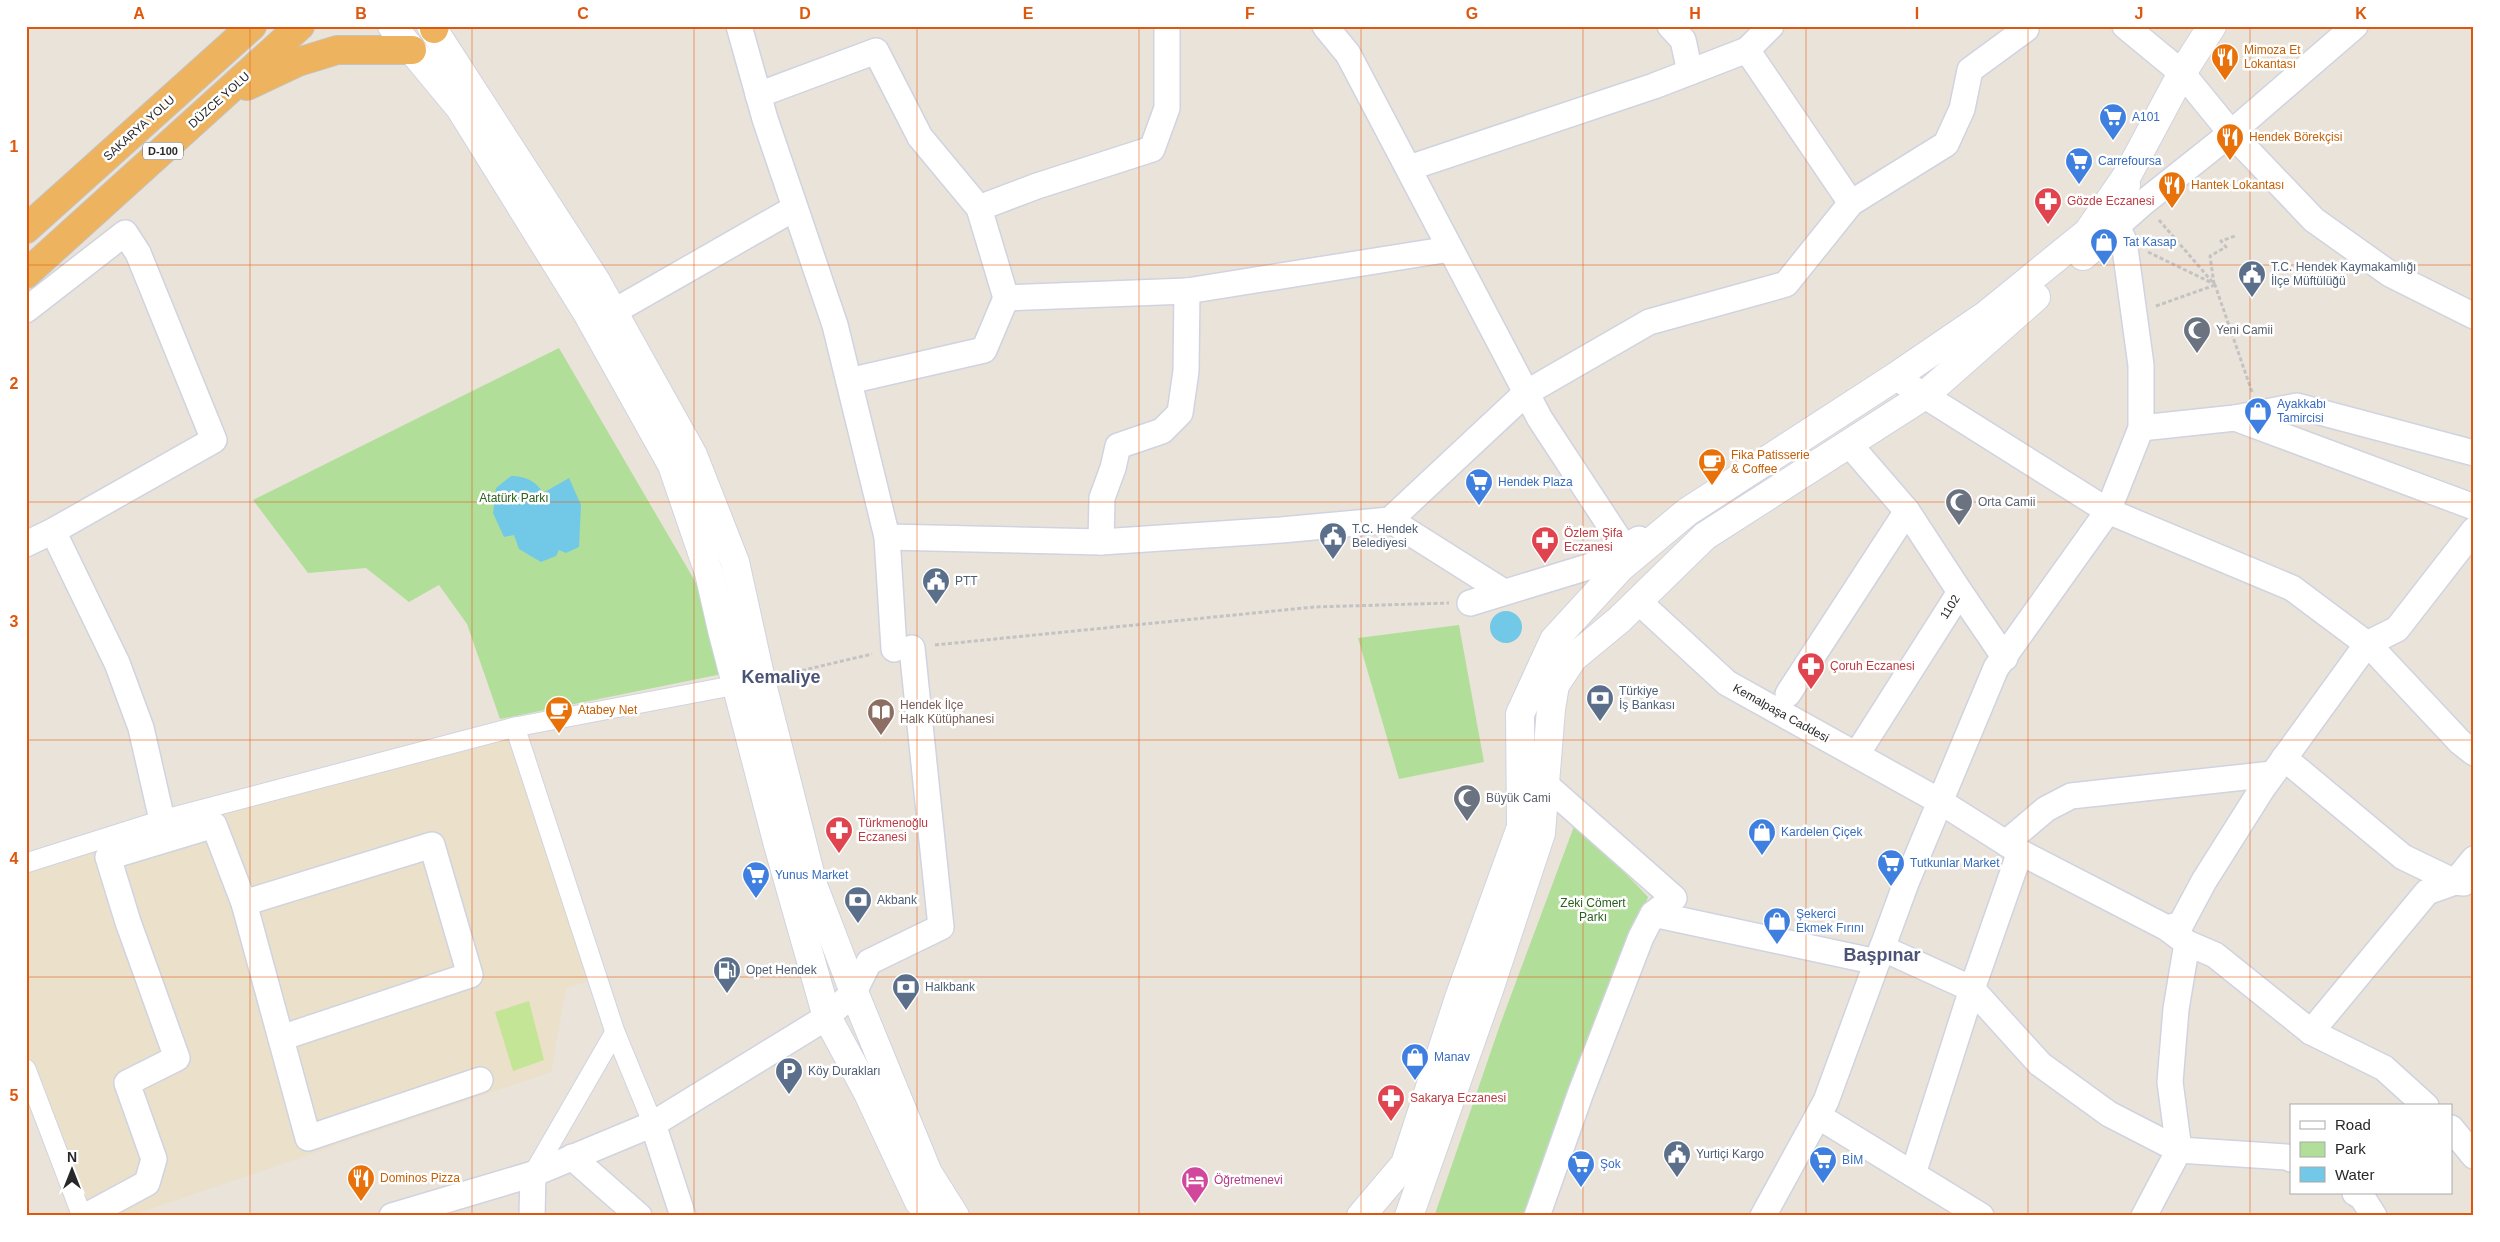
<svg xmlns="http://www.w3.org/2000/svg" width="2500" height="1242" viewBox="0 0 2500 1242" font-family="Arial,sans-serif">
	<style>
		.education { fill: #ebe0ca }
		.green { fill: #b1de99 }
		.pitch { fill: #c3e595 }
		.water { fill: #72c8e7 }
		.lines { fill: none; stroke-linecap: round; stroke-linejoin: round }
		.pedestrian-casing { stroke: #d0d3e0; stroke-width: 21 }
		.minor-casing { stroke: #d0d3e0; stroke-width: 28 }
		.secondary-casing { stroke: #d0d3e0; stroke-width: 30 }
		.trunk-casing { stroke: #c3c3c3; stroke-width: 30 }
		.path { stroke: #c3c3c3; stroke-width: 3; stroke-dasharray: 4 2.5; stroke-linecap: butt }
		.pedestrian { stroke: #fff; stroke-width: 19 }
		.minor { stroke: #fff; stroke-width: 25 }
		.secondary { stroke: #fff; stroke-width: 28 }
		.trunk { stroke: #eeb35e; stroke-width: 28 }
		.grid { fill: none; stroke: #de570d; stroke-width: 1; stroke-opacity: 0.55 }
		.labels { text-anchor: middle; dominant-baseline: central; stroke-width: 5; stroke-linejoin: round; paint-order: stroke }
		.shield { fill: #fff; stroke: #686868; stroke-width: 1 }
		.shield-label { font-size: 11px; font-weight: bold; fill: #282828 }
		.food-label { font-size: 12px; fill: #c56008; stroke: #fff; text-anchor: start }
		.street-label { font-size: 12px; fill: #282828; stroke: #fff }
		.shop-label { font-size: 12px; fill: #366cbe; stroke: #fff; text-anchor: start }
		.health-label { font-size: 12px; fill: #be3a42; stroke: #fff; text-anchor: start }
		.service-label { font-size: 12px; fill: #4e5e75; stroke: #fff; text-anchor: start }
		.worship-label { font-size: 12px; fill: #5b616d; stroke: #fff; text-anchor: start }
		.park-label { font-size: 12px; fill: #2b601d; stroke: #fff }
		.education-label { font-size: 12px; fill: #785e54; stroke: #fff; text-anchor: start }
		.hotel-label { font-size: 12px; fill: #b23c85; stroke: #fff; text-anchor: start }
		.district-label { font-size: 18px; font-weight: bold; fill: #4b5376; stroke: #fff }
		.neatline { fill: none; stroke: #de570d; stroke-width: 2 }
		.grid-label { font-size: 16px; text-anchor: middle; font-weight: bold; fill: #de570d }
	</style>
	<rect width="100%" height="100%" fill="#eae3da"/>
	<polygon class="education" points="515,727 597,979 566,988 551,1072 130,1216 82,1216 26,1069 26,863"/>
	<g class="green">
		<polygon points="559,348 699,588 722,674 500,719 467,624 439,585 409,602 366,568 308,573 253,500"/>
		<polygon points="1459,625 1484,762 1399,779 1358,638"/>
		<polygon points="1576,821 1648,897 1527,1216 1437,1216 1435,1214 1501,1022"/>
	</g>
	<polygon class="pitch" points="529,1001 544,1060 513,1071 495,1012"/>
	<g class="water">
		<path d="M 511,476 C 525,476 536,481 543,493 L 569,478 L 581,505 L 579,547 L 566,553 L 559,550 L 556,556 L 541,562 L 519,549 L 514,535 L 504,537 L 493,513 L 496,488 Z"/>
		<circle cx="1506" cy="627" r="16"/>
	</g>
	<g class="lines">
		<g class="pedestrian-casing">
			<g id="pedestrian">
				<polyline points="515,727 615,1032 653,1124"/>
				<polyline points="26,863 162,820 515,727 747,683"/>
				<polyline points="26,1069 82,1216"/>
				<polyline points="533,1174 615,1032"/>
			</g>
		</g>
		<g class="minor-casing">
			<g id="minor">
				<polyline points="739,26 765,119 835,325 887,537 894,649"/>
				<polyline points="1325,26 1348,54 1540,419 1624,547"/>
				<polyline points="1670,26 1683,40 1690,72"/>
				<polyline points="2125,26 2182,73 2231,133 2314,220 2390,274 2474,316"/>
				<polyline points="1747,50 1851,203 1946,144 1962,109 1970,70 2026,29"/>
				<polyline points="758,95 876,51 920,137 979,208 1037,186 1152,149 1167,108 1167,26"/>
				<polyline points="1409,168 1654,86 1747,50 1771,26"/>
				<polyline points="1006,298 1187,291 1450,249"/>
				<polyline points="26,310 125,233 138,253 214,440 53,531 26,544"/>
				<polyline points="613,312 795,208"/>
				<polyline points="1895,377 2108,511 2292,588 2371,647 2460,742 2474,753"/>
				<polyline points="849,381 984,350 1006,298 979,208"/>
				<polyline points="2235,418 2474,507"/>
				<polyline points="2141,428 2235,418 2297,406 2474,453"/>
				<polyline points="1849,444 1907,511 1960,592 1857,754"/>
				<polyline points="1390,520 1504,592"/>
				<polyline points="53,531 117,663 141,728 162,820"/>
				<polyline points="887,537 1101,542 1102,498 1113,468 1118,446 1162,431 1180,413 1186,371 1187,291"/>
				<polyline points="1101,542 1281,530 1390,520 1526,393 1649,322 1786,284 1851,203"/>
				<polyline points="1960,592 2005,658"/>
				<polyline points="1638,601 1727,683 1941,802 2020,852 2167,928 2187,943 2176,1009 2170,1082 2179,1150 2144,1216"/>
				<polyline points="1470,603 1591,566 1639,539"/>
				<polyline points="1788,694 1907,511"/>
				<polyline points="2284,758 2403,857 2455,882 2464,883"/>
				<polyline points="2006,843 2046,809 2071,796 2272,774"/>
				<polyline points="244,903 432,845 470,975 281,1038"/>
				<polyline points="1653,914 1877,962"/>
				<polyline points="2167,928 2181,924 2204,881 2262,789 2367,644 2397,629 2474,530"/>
				<polyline points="2187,943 2215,955 2311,1032 2384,1068 2426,1106"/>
				<polyline points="1882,948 1972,989 2040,1064 2109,1114 2179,1150 2286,1157 2291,1159"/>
				<polyline points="2311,1032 2427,892 2455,882 2474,859"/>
				<polyline points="1818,1116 1981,1216"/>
				<polyline points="653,1124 683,1216"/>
				<polyline points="2451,1128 2474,1156"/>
				<polyline points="572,1157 639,1216"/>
				<polyline points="1913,1174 1972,989 2020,852"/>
				<polyline points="2355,1193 2362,1197 2374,1216"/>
				<polyline points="86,1216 147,1183 154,1159 127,1083 177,1058 128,922 108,857 214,825 244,903 308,1138 480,1080"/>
				<polyline points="392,1216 533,1174 653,1124 827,1017 854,992 869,962 941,927 912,648"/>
				<polyline points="532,1216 533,1174"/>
				<polyline points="1537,1216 1581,1092 1641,937 1653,914 1674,898 1545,784"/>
				<polyline points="1763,1216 1826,1101 1906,883 1996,668 2108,511 2141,428 2141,365 2124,241 2117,226 2143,203 2231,133 2355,26"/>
			</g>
		</g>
		<g class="secondary-casing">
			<g id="secondary">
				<polyline points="392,26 460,108 586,311 672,465 709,573 722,630 778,845 827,1017 867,1091 919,1202 931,1216"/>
				<polyline points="431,26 596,281 693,455 735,562 761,680 813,885 854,992 928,1173 955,1216"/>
				<polyline points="2083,256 2117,226 2126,185"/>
				<polyline points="1361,1216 1405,1164 1459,998 1521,827 1520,714 1554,640 1620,568 1687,512 1895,377 1986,315 2088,232 2128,174 2182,73 2212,26"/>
				<polyline points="1409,1216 1489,990 1541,833 1551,709 1555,685 1573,658 1619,620 1705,536 1925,395 2036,297"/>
			</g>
		</g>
		<g class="trunk-casing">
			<g id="trunk">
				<polyline points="434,29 435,26"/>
				<polyline points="247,86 298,62 337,50 412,50"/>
				<polyline points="26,229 252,26"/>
				<polyline points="26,274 300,26"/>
			</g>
		</g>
		<g class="path">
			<polyline points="2159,220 2215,285 2252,392"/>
			<polyline points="2148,252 2212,283"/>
			<polyline points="2214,284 2210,256 2226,247 2221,241 2235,236"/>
			<polyline points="2156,306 2215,285"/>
			<polyline points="935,645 1314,607 1449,603"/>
			<polyline points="783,675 872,654"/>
		</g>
		<use href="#pedestrian" class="pedestrian"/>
		<use href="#minor" class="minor"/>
		<use href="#secondary" class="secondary"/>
		<use href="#trunk" class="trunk"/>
	</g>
	<path class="grid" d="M 250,26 L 250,1216M 472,26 L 472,1216M 694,26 L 694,1216M 917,26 L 917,1216M 1139,26 L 1139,1216M 1361,26 L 1361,1216M 1583,26 L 1583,1216M 1806,26 L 1806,1216M 2028,26 L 2028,1216M 2250,26 L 2250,1216M 26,265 L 2474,265M 26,502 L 2474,502M 26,740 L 2474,740M 26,977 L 2474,977"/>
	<defs>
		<g id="restaurant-pin" transform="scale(1.4375)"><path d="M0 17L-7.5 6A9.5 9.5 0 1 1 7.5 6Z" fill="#e8710a" stroke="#fff"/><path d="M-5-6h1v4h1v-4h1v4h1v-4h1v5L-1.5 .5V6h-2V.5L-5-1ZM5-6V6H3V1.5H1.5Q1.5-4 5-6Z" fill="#fff"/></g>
		<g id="supermarket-pin" transform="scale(1.4375)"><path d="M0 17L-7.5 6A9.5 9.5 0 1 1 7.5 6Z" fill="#3f7fe0" stroke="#fff"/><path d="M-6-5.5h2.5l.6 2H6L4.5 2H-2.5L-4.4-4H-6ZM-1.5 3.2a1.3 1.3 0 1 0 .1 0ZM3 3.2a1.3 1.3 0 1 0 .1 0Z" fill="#fff"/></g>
		<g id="pharmacy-pin" transform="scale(1.4375)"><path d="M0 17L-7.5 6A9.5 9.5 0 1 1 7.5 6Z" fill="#e0444e" stroke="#fff"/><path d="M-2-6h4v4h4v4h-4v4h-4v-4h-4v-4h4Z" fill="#fff"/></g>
		<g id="shop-pin" transform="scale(1.4375)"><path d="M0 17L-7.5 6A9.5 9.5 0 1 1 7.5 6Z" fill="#3f7fe0" stroke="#fff"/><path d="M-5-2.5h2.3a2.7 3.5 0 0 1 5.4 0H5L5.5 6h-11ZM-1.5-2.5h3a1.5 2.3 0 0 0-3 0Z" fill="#fff"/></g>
		<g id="civic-pin" transform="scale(1.4375)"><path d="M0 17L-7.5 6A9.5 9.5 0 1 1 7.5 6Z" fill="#5c6f8a" stroke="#fff"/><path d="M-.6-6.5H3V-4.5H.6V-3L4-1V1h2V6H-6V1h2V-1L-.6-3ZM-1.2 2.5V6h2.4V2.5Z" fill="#fff"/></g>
		<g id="mosque-pin" transform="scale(1.4375)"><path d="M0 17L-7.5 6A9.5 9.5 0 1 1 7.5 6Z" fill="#6b7280" stroke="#fff"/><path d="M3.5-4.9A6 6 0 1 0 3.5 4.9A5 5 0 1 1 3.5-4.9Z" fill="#fff"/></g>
		<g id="cafe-pin" transform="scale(1.4375)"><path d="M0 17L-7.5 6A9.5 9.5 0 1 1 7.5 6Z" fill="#e8710a" stroke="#fff"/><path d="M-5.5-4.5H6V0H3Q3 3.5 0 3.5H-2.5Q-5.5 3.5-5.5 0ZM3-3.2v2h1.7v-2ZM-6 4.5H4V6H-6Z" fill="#fff"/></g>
		<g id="bank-pin" transform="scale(1.4375)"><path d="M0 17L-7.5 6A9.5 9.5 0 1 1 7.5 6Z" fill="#5c6f8a" stroke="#fff"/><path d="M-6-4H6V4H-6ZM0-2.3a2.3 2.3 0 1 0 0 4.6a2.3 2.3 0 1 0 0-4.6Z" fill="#fff"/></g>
		<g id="library-pin" transform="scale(1.4375)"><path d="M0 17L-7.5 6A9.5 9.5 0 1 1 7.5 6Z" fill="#8d6e63" stroke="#fff"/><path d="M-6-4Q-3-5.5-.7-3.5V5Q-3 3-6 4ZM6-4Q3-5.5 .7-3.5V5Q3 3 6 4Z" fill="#fff"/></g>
		<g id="fuel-pin" transform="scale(1.4375)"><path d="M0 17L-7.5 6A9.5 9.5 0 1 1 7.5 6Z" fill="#5c6f8a" stroke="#fff"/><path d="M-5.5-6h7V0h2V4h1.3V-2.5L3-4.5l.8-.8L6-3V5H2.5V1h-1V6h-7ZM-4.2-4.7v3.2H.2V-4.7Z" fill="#fff"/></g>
		<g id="parking-pin" transform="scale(1.4375)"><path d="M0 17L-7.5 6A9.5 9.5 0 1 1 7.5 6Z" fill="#5c6f8a" stroke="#fff"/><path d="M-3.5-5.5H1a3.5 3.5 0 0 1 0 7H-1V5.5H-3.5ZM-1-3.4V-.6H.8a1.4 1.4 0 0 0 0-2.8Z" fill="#fff"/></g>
		<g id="hotel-pin" transform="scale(1.4375)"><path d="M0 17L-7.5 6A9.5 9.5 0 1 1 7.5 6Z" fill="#d1479c" stroke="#fff"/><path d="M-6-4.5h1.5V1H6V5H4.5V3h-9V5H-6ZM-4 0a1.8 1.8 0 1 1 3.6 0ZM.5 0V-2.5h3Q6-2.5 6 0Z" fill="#fff"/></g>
	</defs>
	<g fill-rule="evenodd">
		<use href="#restaurant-pin" x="2225" y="57"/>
		<use href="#supermarket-pin" x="2113" y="117"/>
		<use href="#restaurant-pin" x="2230" y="137"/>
		<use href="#supermarket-pin" x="2079" y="161"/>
		<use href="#restaurant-pin" x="2172" y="185"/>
		<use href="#pharmacy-pin" x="2048" y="201"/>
		<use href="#shop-pin" x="2104" y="242"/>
		<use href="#civic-pin" x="2252" y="274"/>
		<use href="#mosque-pin" x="2197" y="330"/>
		<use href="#shop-pin" x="2258" y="411"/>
		<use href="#cafe-pin" x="1712" y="462"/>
		<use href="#supermarket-pin" x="1479" y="482"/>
		<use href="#mosque-pin" x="1959" y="502"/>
		<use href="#civic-pin" x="1333" y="536"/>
		<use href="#pharmacy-pin" x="1545" y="540"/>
		<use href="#civic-pin" x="936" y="581"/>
		<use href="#pharmacy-pin" x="1811" y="666"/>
		<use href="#bank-pin" x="1600" y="698"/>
		<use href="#cafe-pin" x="559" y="710"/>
		<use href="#library-pin" x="881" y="712"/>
		<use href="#mosque-pin" x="1467" y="798"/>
		<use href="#pharmacy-pin" x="839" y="830"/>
		<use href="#shop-pin" x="1762" y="832"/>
		<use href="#supermarket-pin" x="1891" y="863"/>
		<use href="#supermarket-pin" x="756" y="875"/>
		<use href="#bank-pin" x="858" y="900"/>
		<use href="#shop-pin" x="1777" y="921"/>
		<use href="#fuel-pin" x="727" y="970"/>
		<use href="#bank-pin" x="906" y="987"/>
		<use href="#shop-pin" x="1415" y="1057"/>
		<use href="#parking-pin" x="789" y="1071"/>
		<use href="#pharmacy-pin" x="1391" y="1098"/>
		<use href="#civic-pin" x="1677" y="1154"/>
		<use href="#supermarket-pin" x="1823" y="1160"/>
		<use href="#supermarket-pin" x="1581" y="1164"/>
		<use href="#restaurant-pin" x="361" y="1178"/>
		<use href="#hotel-pin" x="1195" y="1180"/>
	</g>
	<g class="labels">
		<rect class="shield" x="143" y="142.5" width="40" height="17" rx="4"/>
		<g class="shield-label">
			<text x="163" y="151">D-100</text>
		</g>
		<g class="food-label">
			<text x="2244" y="50">Mimoza Et<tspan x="2244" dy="14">Lokantası</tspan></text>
			<text x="2249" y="137">Hendek Börekçisi</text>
			<text x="2191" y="185">Hantek Lokantası</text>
			<text x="1731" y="455">Fika Patisserie<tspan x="1731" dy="14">&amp; Coffee</tspan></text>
			<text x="578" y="710">Atabey Net</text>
			<text x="380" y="1178">Dominos Pizza</text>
		</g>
		<g class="street-label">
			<text transform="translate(219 100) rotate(-42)">DÜZCE YOLU</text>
			<text transform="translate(139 128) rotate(-42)">SAKARYA YOLU</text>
			<text transform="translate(1950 607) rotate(-58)">1102</text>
			<text transform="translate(1781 713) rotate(29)">Kemalpaşa Caddesi</text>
		</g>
		<g class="shop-label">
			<text x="2132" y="117">A101</text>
			<text x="2098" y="161">Carrefoursa</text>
			<text x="2123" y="242">Tat Kasap</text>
			<text x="2277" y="404">Ayakkabı<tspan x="2277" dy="14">Tamircisi</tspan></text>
			<text x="1498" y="482">Hendek Plaza</text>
			<text x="1781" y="832">Kardelen Çiçek</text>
			<text x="1910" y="863">Tutkunlar Market</text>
			<text x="775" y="875">Yunus Market</text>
			<text x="1796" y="914">Şekerci<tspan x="1796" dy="14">Ekmek Fırını</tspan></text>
			<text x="1434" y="1057">Manav</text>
			<text x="1842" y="1160">BİM</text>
			<text x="1600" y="1164">Şok</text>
		</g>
		<g class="health-label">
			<text x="2067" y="201">Gözde Eczanesi</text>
			<text x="1564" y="533">Özlem Şifa<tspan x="1564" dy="14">Eczanesi</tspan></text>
			<text x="1830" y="666">Çoruh Eczanesi</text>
			<text x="858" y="823">Türkmenoğlu<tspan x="858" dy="14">Eczanesi</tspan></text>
			<text x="1410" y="1098">Sakarya Eczanesi</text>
		</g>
		<g class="service-label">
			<text x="2271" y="267">T.C. Hendek Kaymakamlığı<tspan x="2271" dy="14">İlçe Müftülüğü</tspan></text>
			<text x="1352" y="529">T.C. Hendek<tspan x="1352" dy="14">Belediyesi</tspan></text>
			<text x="955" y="581">PTT</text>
			<text x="1619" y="691">Türkiye<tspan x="1619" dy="14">İş Bankası</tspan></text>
			<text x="877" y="900">Akbank</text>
			<text x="746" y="970">Opet Hendek</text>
			<text x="925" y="987">Halkbank</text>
			<text x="808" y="1071">Köy Durakları</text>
			<text x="1696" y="1154">Yurtiçi Kargo</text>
		</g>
		<g class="worship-label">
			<text x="2216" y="330">Yeni Camii</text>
			<text x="1978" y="502">Orta Camii</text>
			<text x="1486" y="798">Büyük Cami</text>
		</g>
		<g class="park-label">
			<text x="514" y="498">Atatürk Parkı</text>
			<text x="1593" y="903">Zeki Cömert<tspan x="1593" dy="14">Parkı</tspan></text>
		</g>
		<g class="education-label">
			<text x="900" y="705">Hendek İlçe<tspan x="900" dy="14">Halk Kütüphanesi</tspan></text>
		</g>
		<g class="hotel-label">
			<text x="1214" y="1180">Öğretmenevi</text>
		</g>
		<g class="district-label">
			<text x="781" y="677">Kemaliye</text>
			<text x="1882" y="955">Başpınar</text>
		</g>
	</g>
	<rect width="2500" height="1242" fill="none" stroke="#ffffff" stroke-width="55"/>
	<rect x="2290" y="1104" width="162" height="90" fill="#ffffff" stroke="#a9a9a9"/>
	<rect x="2300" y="1121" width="25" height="8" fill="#ffffff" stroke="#a9a9a9"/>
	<text x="2335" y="1130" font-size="15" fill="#282828">Road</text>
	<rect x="2300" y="1142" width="25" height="15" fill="#b1de99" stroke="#a9a9a9"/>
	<text x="2335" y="1154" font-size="15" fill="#282828">Park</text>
	<rect x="2300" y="1167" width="25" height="15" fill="#72c8e7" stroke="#a9a9a9"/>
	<text x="2335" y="1180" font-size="15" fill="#282828">Water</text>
	<g transform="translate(72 1170)" stroke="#ffffff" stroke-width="4" paint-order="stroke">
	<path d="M0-4L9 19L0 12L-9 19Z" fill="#282828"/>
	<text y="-8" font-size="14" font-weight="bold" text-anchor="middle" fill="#282828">N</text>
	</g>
	<rect x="28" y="28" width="2444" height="1186" class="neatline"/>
	<g class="grid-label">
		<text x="139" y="19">A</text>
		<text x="361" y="19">B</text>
		<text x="583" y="19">C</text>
		<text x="805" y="19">D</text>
		<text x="1028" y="19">E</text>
		<text x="1250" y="19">F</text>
		<text x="1472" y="19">G</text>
		<text x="1695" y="19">H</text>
		<text x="1917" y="19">I</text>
		<text x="2139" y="19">J</text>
		<text x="2361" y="19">K</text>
		<text x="14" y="152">1</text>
		<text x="14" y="389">2</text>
		<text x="14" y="627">3</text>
		<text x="14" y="864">4</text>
		<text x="14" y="1101">5</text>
	</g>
</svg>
